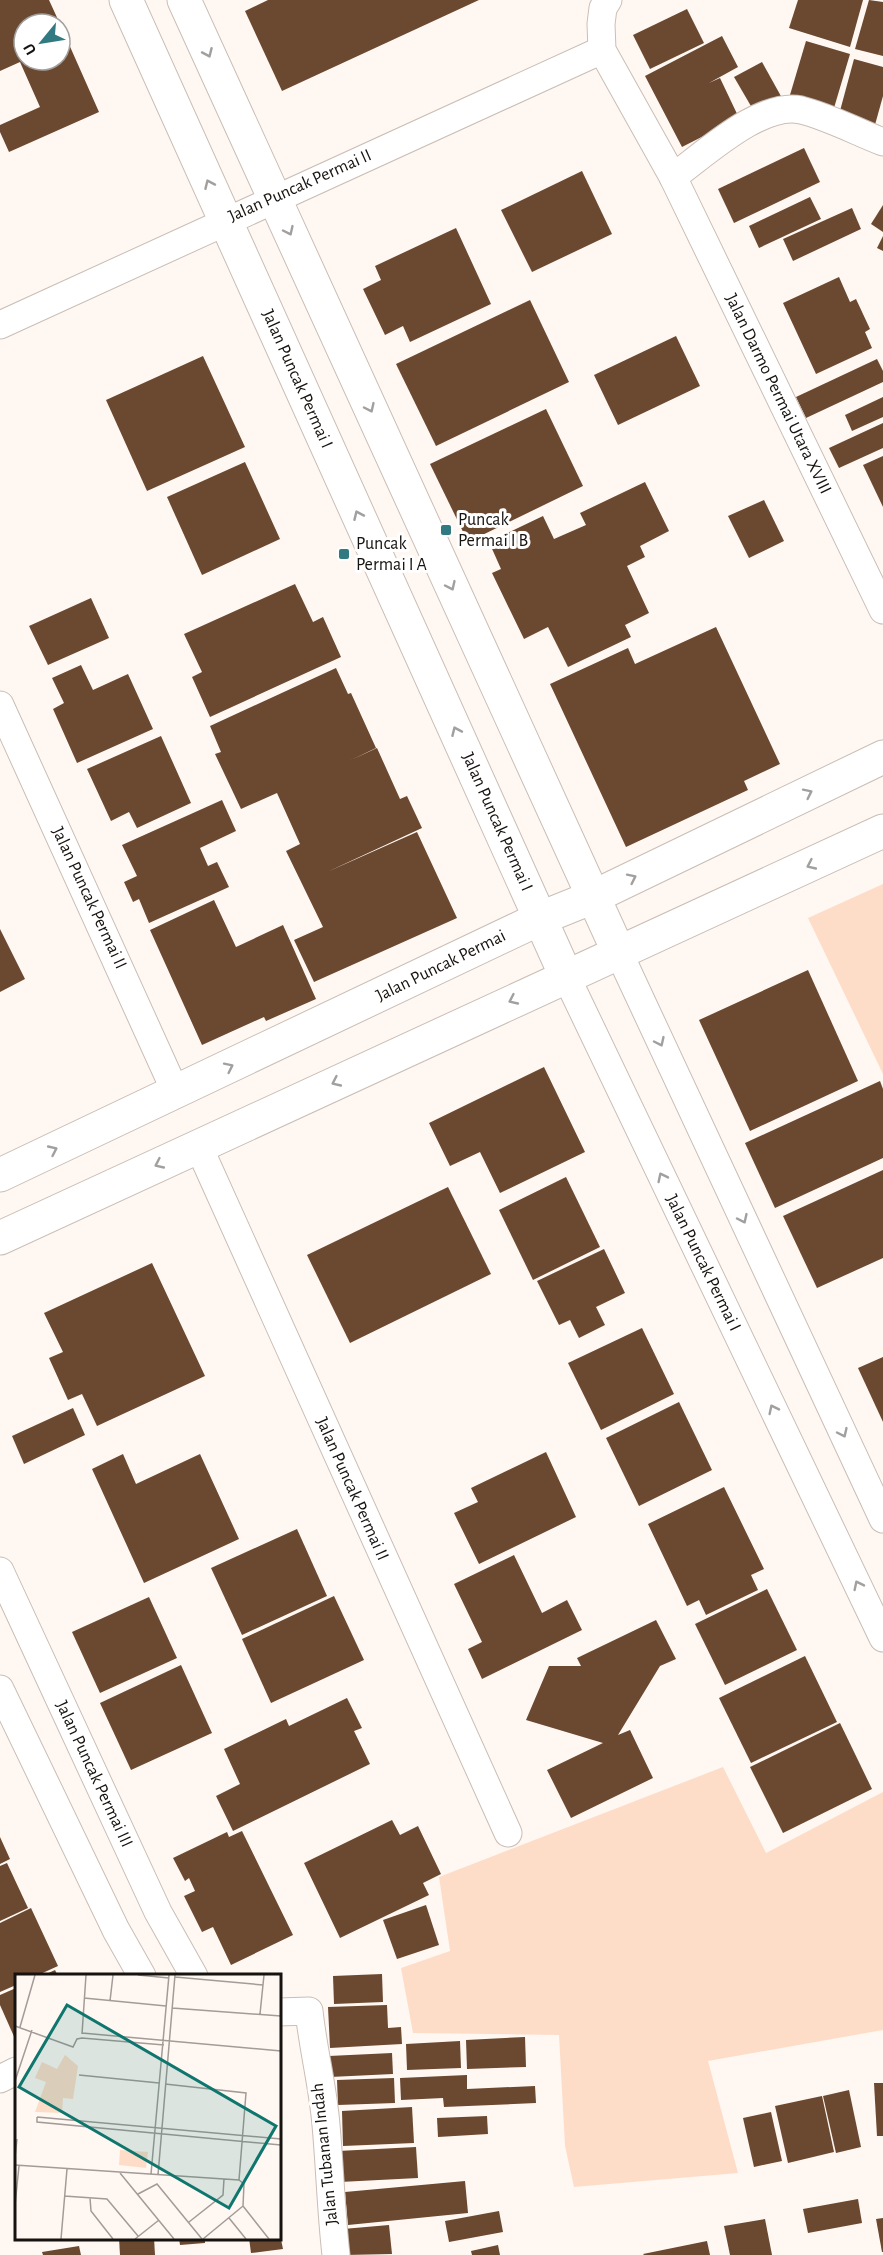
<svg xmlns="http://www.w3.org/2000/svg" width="883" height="2255" viewBox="0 0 883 2255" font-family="'Alegreya Sans',sans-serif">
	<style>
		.green { fill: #feddc8 }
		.building { fill: #6b4830 }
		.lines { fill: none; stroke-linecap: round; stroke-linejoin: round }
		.street-casing { stroke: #cabeb6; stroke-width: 29 }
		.secondary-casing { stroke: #cabeb6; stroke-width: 35 }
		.street { stroke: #fff; stroke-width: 27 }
		.secondary { stroke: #fff; stroke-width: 33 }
		.oneway { stroke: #a2a09f }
		.poi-dot { fill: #327a81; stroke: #fff; stroke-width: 2 }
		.labels { text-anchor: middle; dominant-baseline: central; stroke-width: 6; stroke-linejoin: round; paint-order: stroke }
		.street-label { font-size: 18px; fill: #16120f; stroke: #fff }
		.poi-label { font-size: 18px; fill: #16120f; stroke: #fff; text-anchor: start }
		.inset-road { fill: none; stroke: #a29b97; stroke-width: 1.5 }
		.view { fill: #0f766e; fill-opacity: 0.15; stroke: #0f766e; stroke-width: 3 }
		.inset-edge { fill: none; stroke: #16120f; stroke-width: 3 }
	</style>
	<rect width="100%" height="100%" fill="#fff7f2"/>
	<g class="green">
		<polygon points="883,884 883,1074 808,918"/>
		<polygon points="723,1767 766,1853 883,1792 883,2030 708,2061 738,2173 574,2187 565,2146 559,2035 413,2033 401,1968 450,1951 439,1877"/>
	</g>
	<g class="building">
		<polygon points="0,0 49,0 60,24 24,24 24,60 60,60 60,24 99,112 9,152 0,132 0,125 40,107 20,62 0,71"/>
		<polygon points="268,0 479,0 282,91 245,11"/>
		<polygon points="798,0 863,0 850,47 789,28"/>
		<polygon points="869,0 883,2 883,56 855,49"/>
		<polygon points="687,9 704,43 650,69 633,35"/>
		<polygon points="722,36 738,67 709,83 720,78 739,118 682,147 645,76"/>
		<polygon points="806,41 850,54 831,118 787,105"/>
		<polygon points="854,59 883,67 883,96 873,132 837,122"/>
		<polygon points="762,62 782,98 755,113 734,77"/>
		<polygon points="804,148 820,182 734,223 718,189"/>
		<polygon points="582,171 612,234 532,272 501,210"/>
		<polygon points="810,197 821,219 759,248 749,226"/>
		<polygon points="883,205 883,232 871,224"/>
		<polygon points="852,208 861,229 793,261 783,239"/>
		<polygon points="456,228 491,304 410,342 403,326 385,335 363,289 381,280 375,266"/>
		<polygon points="883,236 883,251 877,248"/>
		<polygon points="839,277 850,302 856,299 870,329 865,332 872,348 816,374 783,303"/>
		<polygon points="530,300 569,382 436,446 396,364"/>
		<polygon points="676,336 700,386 618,425 594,375"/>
		<polygon points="203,356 245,447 147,491 106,400"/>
		<polygon points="877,359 883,371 883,382 806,418 796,397"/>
		<polygon points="883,397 883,417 852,431 845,415"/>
		<polygon points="546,409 583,486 468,542 430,464"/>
		<polygon points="883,423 883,448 839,468 829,448"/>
		<polygon points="883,456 883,507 863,465"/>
		<polygon points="245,462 280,539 202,575 167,497"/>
		<polygon points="645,482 669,531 640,546 645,557 627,566 649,613 625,625 631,637 568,667 548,627 524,639 492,573 501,569 489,542 543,516 554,539 586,525 580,513"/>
		<polygon points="764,500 784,541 749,558 728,516"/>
		<polygon points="295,584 313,622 323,617 341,657 210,717 192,677 202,672 184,634"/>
		<polygon points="91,598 109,638 48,665 29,626"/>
		<polygon points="716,627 780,764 744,781 748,790 626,847 550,684 628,648 635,664"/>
		<polygon points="81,665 93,690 128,674 153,729 77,763 53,709 64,703 52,678"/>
		<polygon points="336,668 348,694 351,693 376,748 351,760 377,748 400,799 407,796 422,828 327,872 417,832 457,918 314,982 294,940 323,927 286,851 300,844 277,793 241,809 215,754 221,752 210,726"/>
		<polygon points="161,736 191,803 137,828 129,812 111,821 87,769"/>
		<polygon points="222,800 236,831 200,848 208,866 217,862 229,887 149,923 139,899 133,902 124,882 137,876 122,845"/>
		<polygon points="214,900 236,947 283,925 316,999 266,1021 264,1017 202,1045 150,930"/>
		<polygon points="0,929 25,979 0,992"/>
		<polygon points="808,970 858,1081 750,1131 699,1020"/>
		<polygon points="544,1067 585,1152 500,1193 480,1152 450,1166 429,1123"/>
		<polygon points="880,1081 883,1089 883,1158 775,1208 745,1143"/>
		<polygon points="883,1170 883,1258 817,1288 783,1216"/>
		<polygon points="566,1177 600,1247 533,1280 499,1210"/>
		<polygon points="448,1187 491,1274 350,1343 307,1255"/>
		<polygon points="604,1249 625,1293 596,1307 605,1325 579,1338 570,1320 559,1325 537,1281"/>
		<polygon points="152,1263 205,1376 97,1426 82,1394 68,1400 49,1358 63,1352 44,1313"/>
		<polygon points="642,1328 674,1394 601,1430 568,1363"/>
		<polygon points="883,1357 883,1422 858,1368"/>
		<polygon points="679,1402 712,1470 639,1506 606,1438"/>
		<polygon points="73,1408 85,1435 24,1464 12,1436"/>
		<polygon points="546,1452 576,1517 479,1564 454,1513 478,1502 471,1488"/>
		<polygon points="123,1454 136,1484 200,1454 239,1539 144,1583 92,1469"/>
		<polygon points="724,1487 764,1569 751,1575 758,1590 706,1615 699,1600 687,1606 648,1524"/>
		<polygon points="297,1529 327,1596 242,1635 211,1568"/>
		<polygon points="514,1555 542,1613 567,1600 582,1630 482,1679 468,1649 482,1642 454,1584"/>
		<polygon points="767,1589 797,1650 725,1685 695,1624"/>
		<polygon points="334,1596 364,1660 271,1703 242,1639"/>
		<polygon points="149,1597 177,1658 100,1693 72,1632"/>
		<polygon points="656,1620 676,1659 660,1666 618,1735 630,1730 653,1778 571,1818 547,1770 603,1743 526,1720 549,1666 581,1666 577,1658"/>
		<polygon points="805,1656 837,1722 751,1763 719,1698"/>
		<polygon points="181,1665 212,1733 131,1770 100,1703"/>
		<polygon points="347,1698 362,1728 354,1731 370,1764 233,1831 216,1796 240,1784 224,1749 286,1719 289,1726"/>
		<polygon points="840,1723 872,1789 783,1833 750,1767"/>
		<polygon points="392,1820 400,1835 418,1826 441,1874 423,1883 429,1895 340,1938 304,1863"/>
		<polygon points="242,1831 293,1935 231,1965 213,1927 202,1932 184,1896 195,1891 189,1878 185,1881 173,1858 227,1832 229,1837"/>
		<polygon points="0,1837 10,1859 0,1864"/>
		<polygon points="7,1863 28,1908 0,1921 0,1866"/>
		<polygon points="426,1905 439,1945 397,1959 383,1920"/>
		<polygon points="31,1908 58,1966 36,1976 16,1976 16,1985 0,1992 0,1923"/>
		<polygon points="55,1970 58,1976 42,1976"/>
		<polygon points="382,1974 383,2002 334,2004 333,1976"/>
		<polygon points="16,1988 16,2041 0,2005 0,1995"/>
		<polygon points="387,2005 388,2028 401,2027 402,2044 330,2048 328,2007"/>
		<polygon points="525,2037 526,2067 467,2069 466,2040"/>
		<polygon points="460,2041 461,2068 407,2070 406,2044"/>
		<polygon points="392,2053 393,2074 330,2077 329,2056"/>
		<polygon points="467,2075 467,2089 535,2086 536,2103 444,2107 443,2098 401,2100 400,2078"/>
		<polygon points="394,2078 395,2103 338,2105 337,2080"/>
		<polygon points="874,2083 883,2083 883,2136 877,2136"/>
		<polygon points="849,2090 861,2147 836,2153 823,2096"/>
		<polygon points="822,2096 834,2152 788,2163 775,2106"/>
		<polygon points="412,2107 414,2143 343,2146 342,2111"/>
		<polygon points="771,2112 782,2161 754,2167 743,2118"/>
		<polygon points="487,2116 488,2134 438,2137 437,2118"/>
		<polygon points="416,2147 418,2178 340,2182 338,2151"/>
		<polygon points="465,2181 468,2213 348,2225 345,2192"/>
		<polygon points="858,2199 862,2223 808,2233 803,2209"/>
		<polygon points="499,2211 503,2232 449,2242 445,2221"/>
		<polygon points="883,2218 883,2252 882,2252 876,2219"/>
		<polygon points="765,2219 772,2255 730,2255 724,2226"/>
		<polygon points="389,2225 392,2254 345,2255 343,2229"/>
		<polygon points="279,2230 283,2249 251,2253 249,2238 279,2238"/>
		<polygon points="119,2238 154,2238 155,2255 120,2255"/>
		<polygon points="179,2238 205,2238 205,2243 180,2245"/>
		<polygon points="707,2241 710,2255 644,2255 643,2254"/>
		<polygon points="498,2245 500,2255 472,2255 471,2251"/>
		<polygon points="79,2246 81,2255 43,2255 42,2252"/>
	</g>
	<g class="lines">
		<g class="street-casing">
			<g id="street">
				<polyline points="608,0 603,8 601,24 602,50 673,177 883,610"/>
				<path d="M 673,177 C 704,155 761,101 801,110 C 829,117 857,132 883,142"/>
				<polyline points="0,325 602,50"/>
				<polyline points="0,705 176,1093"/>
				<polyline points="619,953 883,1519"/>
				<polyline points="566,976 883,1638"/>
				<polyline points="198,1145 508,1833"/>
				<polyline points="0,1571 158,1912 194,1976"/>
				<polyline points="0,1689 116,1930 142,1976"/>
				<path d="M 279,2012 L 309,2011 C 313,2049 323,2087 326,2125 C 330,2169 331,2212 336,2255"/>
				<polyline points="0,2079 16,2071"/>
			</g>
		</g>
		<g class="secondary-casing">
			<g id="secondary">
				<polyline points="126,0 566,976"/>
				<polyline points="184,0 619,953"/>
				<polyline points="0,1175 541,918 593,897 883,757"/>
				<polyline points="0,1238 883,831"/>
			</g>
		</g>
		<use href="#street" class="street"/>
		<use href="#secondary" class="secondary"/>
	</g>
	<defs><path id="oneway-chevron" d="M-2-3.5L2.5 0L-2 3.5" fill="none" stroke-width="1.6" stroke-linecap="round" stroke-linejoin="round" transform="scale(1.5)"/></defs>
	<g class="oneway">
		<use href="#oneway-chevron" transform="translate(208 53) rotate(66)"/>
		<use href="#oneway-chevron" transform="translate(209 184) rotate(-114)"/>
		<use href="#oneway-chevron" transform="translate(289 231) rotate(65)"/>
		<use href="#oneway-chevron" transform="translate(370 408) rotate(65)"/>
		<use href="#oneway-chevron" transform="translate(358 515) rotate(-114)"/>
		<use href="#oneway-chevron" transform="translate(451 586) rotate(65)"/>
		<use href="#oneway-chevron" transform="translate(456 731) rotate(-114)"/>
		<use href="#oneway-chevron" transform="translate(808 793) rotate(-26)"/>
		<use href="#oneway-chevron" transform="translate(811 865) rotate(155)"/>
		<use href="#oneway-chevron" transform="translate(632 878) rotate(-26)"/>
		<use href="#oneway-chevron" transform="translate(513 1000) rotate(155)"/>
		<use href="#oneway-chevron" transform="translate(660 1042) rotate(65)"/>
		<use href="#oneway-chevron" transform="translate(229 1067) rotate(-26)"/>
		<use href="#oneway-chevron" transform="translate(336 1082) rotate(155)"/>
		<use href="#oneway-chevron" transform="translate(53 1150) rotate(-25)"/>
		<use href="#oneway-chevron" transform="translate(159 1164) rotate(155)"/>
		<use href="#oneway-chevron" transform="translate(662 1177) rotate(-116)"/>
		<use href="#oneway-chevron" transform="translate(743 1219) rotate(65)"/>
		<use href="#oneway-chevron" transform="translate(773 1409) rotate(-116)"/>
		<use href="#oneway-chevron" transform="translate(843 1433) rotate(65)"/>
		<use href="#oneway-chevron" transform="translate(858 1585) rotate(-116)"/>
	</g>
	<g class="poi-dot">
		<rect x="440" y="524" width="12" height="12" rx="3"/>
		<rect x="338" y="548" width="12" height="12" rx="3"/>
	</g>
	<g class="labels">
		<g class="street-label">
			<text transform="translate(300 186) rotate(-24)">Jalan Puncak Permai II</text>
			<text transform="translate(297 379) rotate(66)">Jalan Puncak Permai I</text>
			<text transform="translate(778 394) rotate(64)">Jalan Darmo Permai Utara XVIII</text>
			<text transform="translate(497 822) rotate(66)">Jalan Puncak Permai I</text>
			<text transform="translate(89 898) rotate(65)">Jalan Puncak Permai II</text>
			<text transform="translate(441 966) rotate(-26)">Jalan Puncak Permai</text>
			<text transform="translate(703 1263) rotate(64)">Jalan Puncak Permai I</text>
			<text transform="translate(352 1489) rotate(66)">Jalan Puncak Permai II</text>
			<text transform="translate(94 1774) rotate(65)">Jalan Puncak Permai III</text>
			<text transform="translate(325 2154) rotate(-96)">Jalan Tubanan Indah</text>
		</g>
		<g class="poi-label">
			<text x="458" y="520">Puncak<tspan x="458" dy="21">Permai I B</tspan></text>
			<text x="356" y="544">Puncak<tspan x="356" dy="21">Permai I A</tspan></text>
		</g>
	</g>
	<g transform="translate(15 1974)">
		<rect width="266" height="266" fill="#fff7f2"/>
		<path d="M 50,81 L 63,92 L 58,125 L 48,124 L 47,139 L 20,138 L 31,108 L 20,104 L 27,88 L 42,95 ZM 105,176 L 133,178 L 131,194 L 104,191 Z" fill="#feddc8"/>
		<path class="inset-road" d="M 123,1 L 154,4M 160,3 L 248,11M 69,24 L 151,32M 95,27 L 98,1M 157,34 L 266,42M 245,40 L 249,1M 0,52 L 58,73 L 62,65 L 67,64 L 149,71M 5,53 L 20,1M 67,59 L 266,77M 67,60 L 71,1M 64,101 L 144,109M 0,107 L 17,56M 150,110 L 231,119 L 224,206M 22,143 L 22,148 L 266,171M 22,143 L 266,165M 0,183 L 2,165M 0,191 L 224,206 L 229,210 L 228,232 L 254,265M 105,199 L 159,265M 136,200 L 154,1M 143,201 L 160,1M 123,220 L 142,210 L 187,265M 49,222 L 92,225 L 123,262M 75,224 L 76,237 L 98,265M 0,231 L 4,192M 214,244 L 231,265M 174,248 L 208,221 L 209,205M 46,265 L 52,195M 120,265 L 144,246M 188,265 L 228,232"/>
		<path class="view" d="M 52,31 L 261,152 L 214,234 L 4,113 Z"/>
		<rect width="266" height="266" class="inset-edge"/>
	</g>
	<g transform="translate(42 42) rotate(240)"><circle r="28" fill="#ffffff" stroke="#a2a09f" stroke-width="1.5"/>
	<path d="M0-4.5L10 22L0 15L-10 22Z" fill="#327a81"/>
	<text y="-9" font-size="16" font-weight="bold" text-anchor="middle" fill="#16120f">U</text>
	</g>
</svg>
